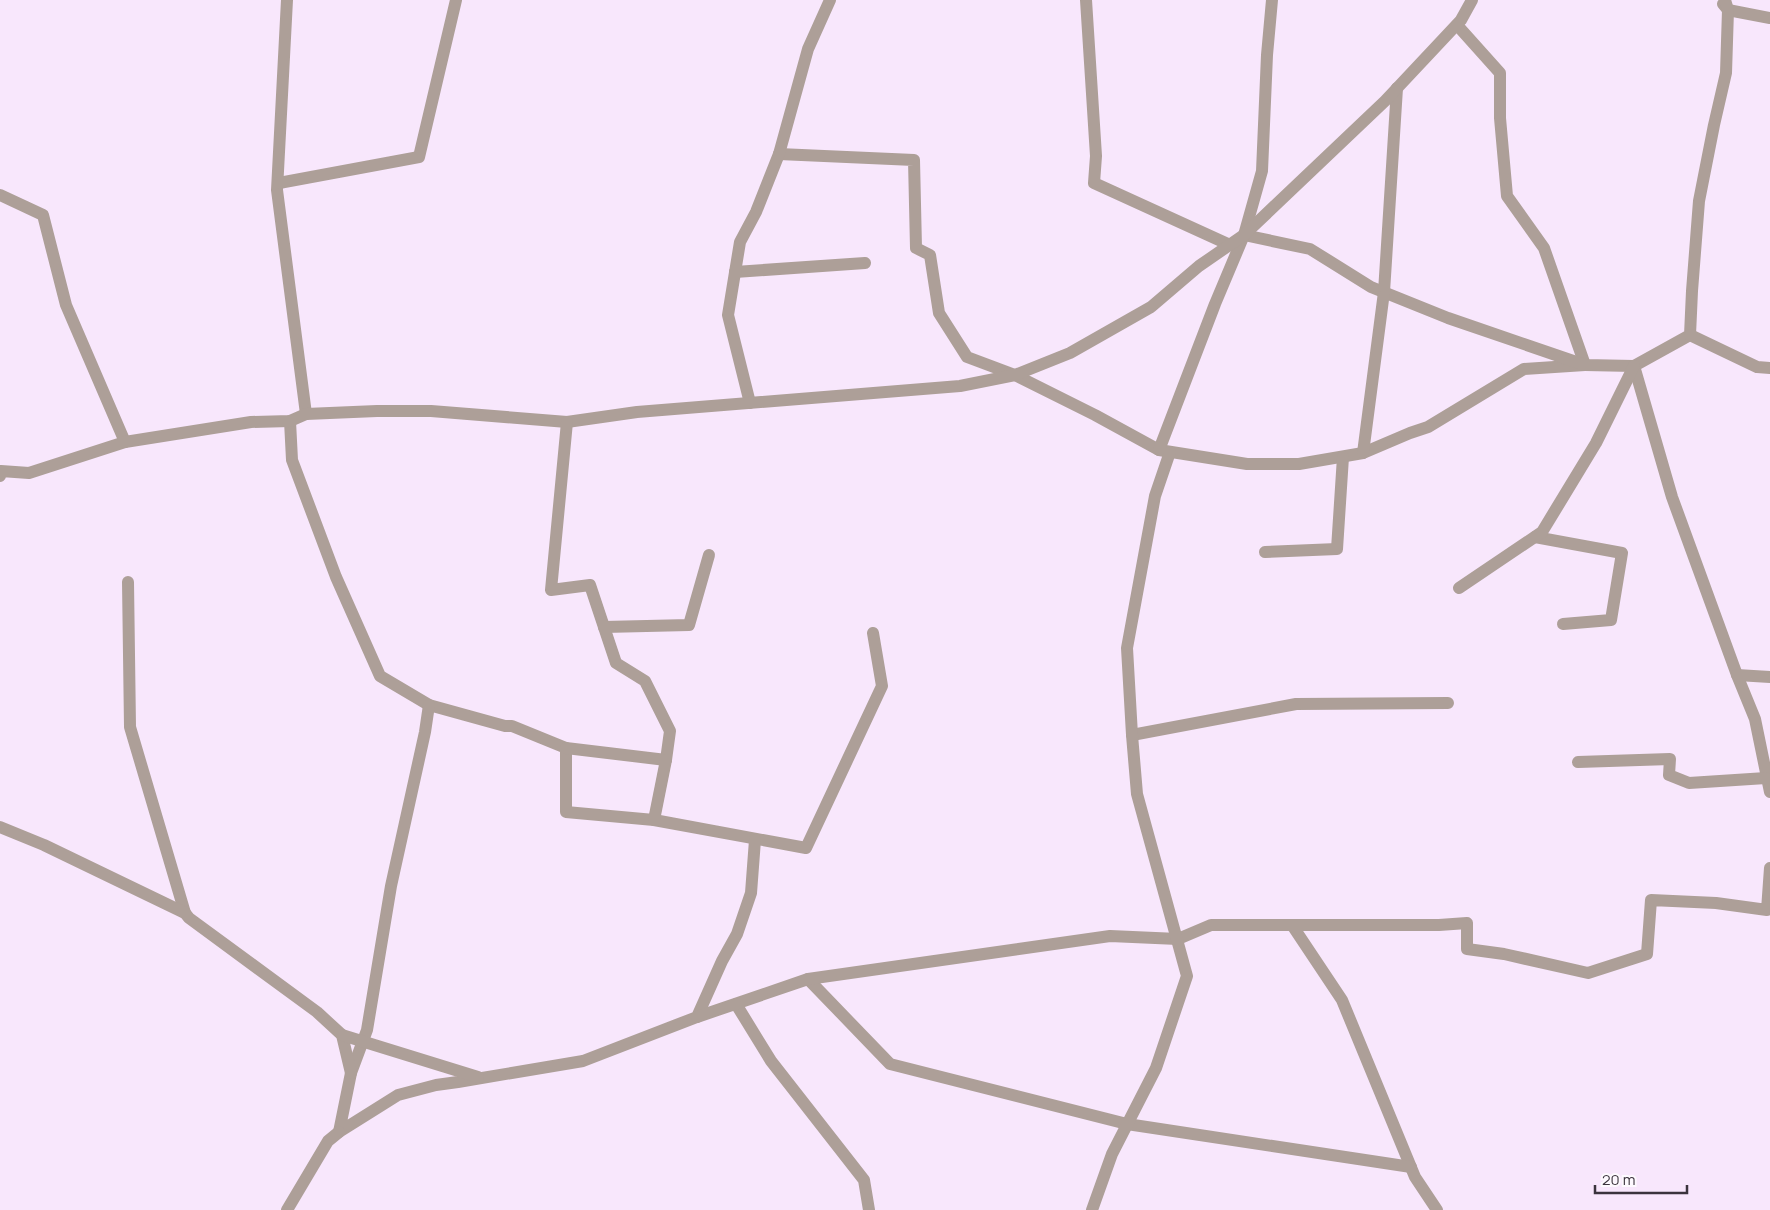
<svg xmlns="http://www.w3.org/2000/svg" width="1770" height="1210" viewBox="0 0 1770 1210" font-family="Manrope,sans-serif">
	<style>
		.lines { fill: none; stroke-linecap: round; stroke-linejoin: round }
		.minor { stroke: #ad9f98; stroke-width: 12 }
	</style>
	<rect width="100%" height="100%" fill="#f8e7fc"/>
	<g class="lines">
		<g class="minor">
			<polyline points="287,0 277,190 306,414"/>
			<polyline points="1086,0 1096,156 1094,183 1230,245"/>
			<polyline points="1723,4 1728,10 1770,18"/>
			<polyline points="779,154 914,160 916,248 930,255 939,313 967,357 1015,375 1095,415 1159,450 1247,464 1299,464 1363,453 1410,433 1428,427 1524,369 1585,365 1544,248 1507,196 1500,118 1500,73 1457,25"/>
			<polyline points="279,183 419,157 456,0"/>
			<polyline points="0,195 43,215 66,305 125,442"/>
			<polyline points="1244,235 1310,249 1371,287 1448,318 1585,365 1634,366 1690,335 1692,291 1699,201 1714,125 1726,73 1728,10 1725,0"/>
			<polyline points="735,272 865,263"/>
			<polyline points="1690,335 1757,367 1770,368"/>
			<polyline points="1634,366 1672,497 1737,675 1755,719 1770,792"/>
			<polyline points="750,403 728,315 740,242 756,212 779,154 808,49 830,0"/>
			<polyline points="290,421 292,460 336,577 380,676 429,705 505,726 512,726 566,748 566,812 654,820 806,848 882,686 873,633"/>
			<polyline points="1159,450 1215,304 1244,235 1262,171 1267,55 1272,0"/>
			<polyline points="1363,453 1384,292 1397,88"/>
			<polyline points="0,476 1,471 29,473 125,442 251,422 290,421 306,414 377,411 431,411 567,422 637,412 960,386 1015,375 1070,353 1151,307 1199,266 1244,235 1385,101 1461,20 1472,0"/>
			<polyline points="1535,537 1622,553 1611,620 1563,624"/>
			<polyline points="1265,552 1337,549 1343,457"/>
			<polyline points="128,582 130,727 185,913"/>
			<polyline points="1459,588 1542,532 1596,443 1634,366"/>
			<polyline points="604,627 689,625 709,555"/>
			<polyline points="1737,675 1770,677"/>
			<polyline points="429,705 425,732 391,886 367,1030 351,1073 339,1132 398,1095 436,1085 458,1082 583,1061 697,1017 722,961 737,934 751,893 755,840"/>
			<polyline points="1132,735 1296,704 1448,703"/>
			<polyline points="566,748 666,760 670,731 645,681 616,663 590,585 551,590 567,422"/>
			<polyline points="1578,762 1670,759 1669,775 1689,783 1766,778"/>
			<polyline points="654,820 666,760"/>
			<polyline points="0,827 44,845 185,913 189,918 317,1012 342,1035 351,1073"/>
			<polyline points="1292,925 1342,1000 1415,1177 1437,1210"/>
			<polyline points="808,979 890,1064 1127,1124 1411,1167"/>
			<polyline points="736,1004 771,1061 864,1180 869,1210"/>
			<polyline points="697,1017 808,979 1110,936 1178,939 1211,925 1439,925 1467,923 1467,949 1504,954 1588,973 1647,954 1651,900 1716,903 1767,910 1770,868"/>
			<polyline points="342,1035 478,1077"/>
			<polyline points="287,1210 328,1141 339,1132"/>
			<polyline points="1092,1210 1112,1154 1156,1068 1187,976 1137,794 1132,735 1127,648 1155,496 1170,452"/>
		</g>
	</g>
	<path d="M1595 1185v8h92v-8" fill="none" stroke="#3b333d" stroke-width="2.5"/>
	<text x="1602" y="1185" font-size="15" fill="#3b333d" stroke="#fdf9fe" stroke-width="4" paint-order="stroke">20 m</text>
</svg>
